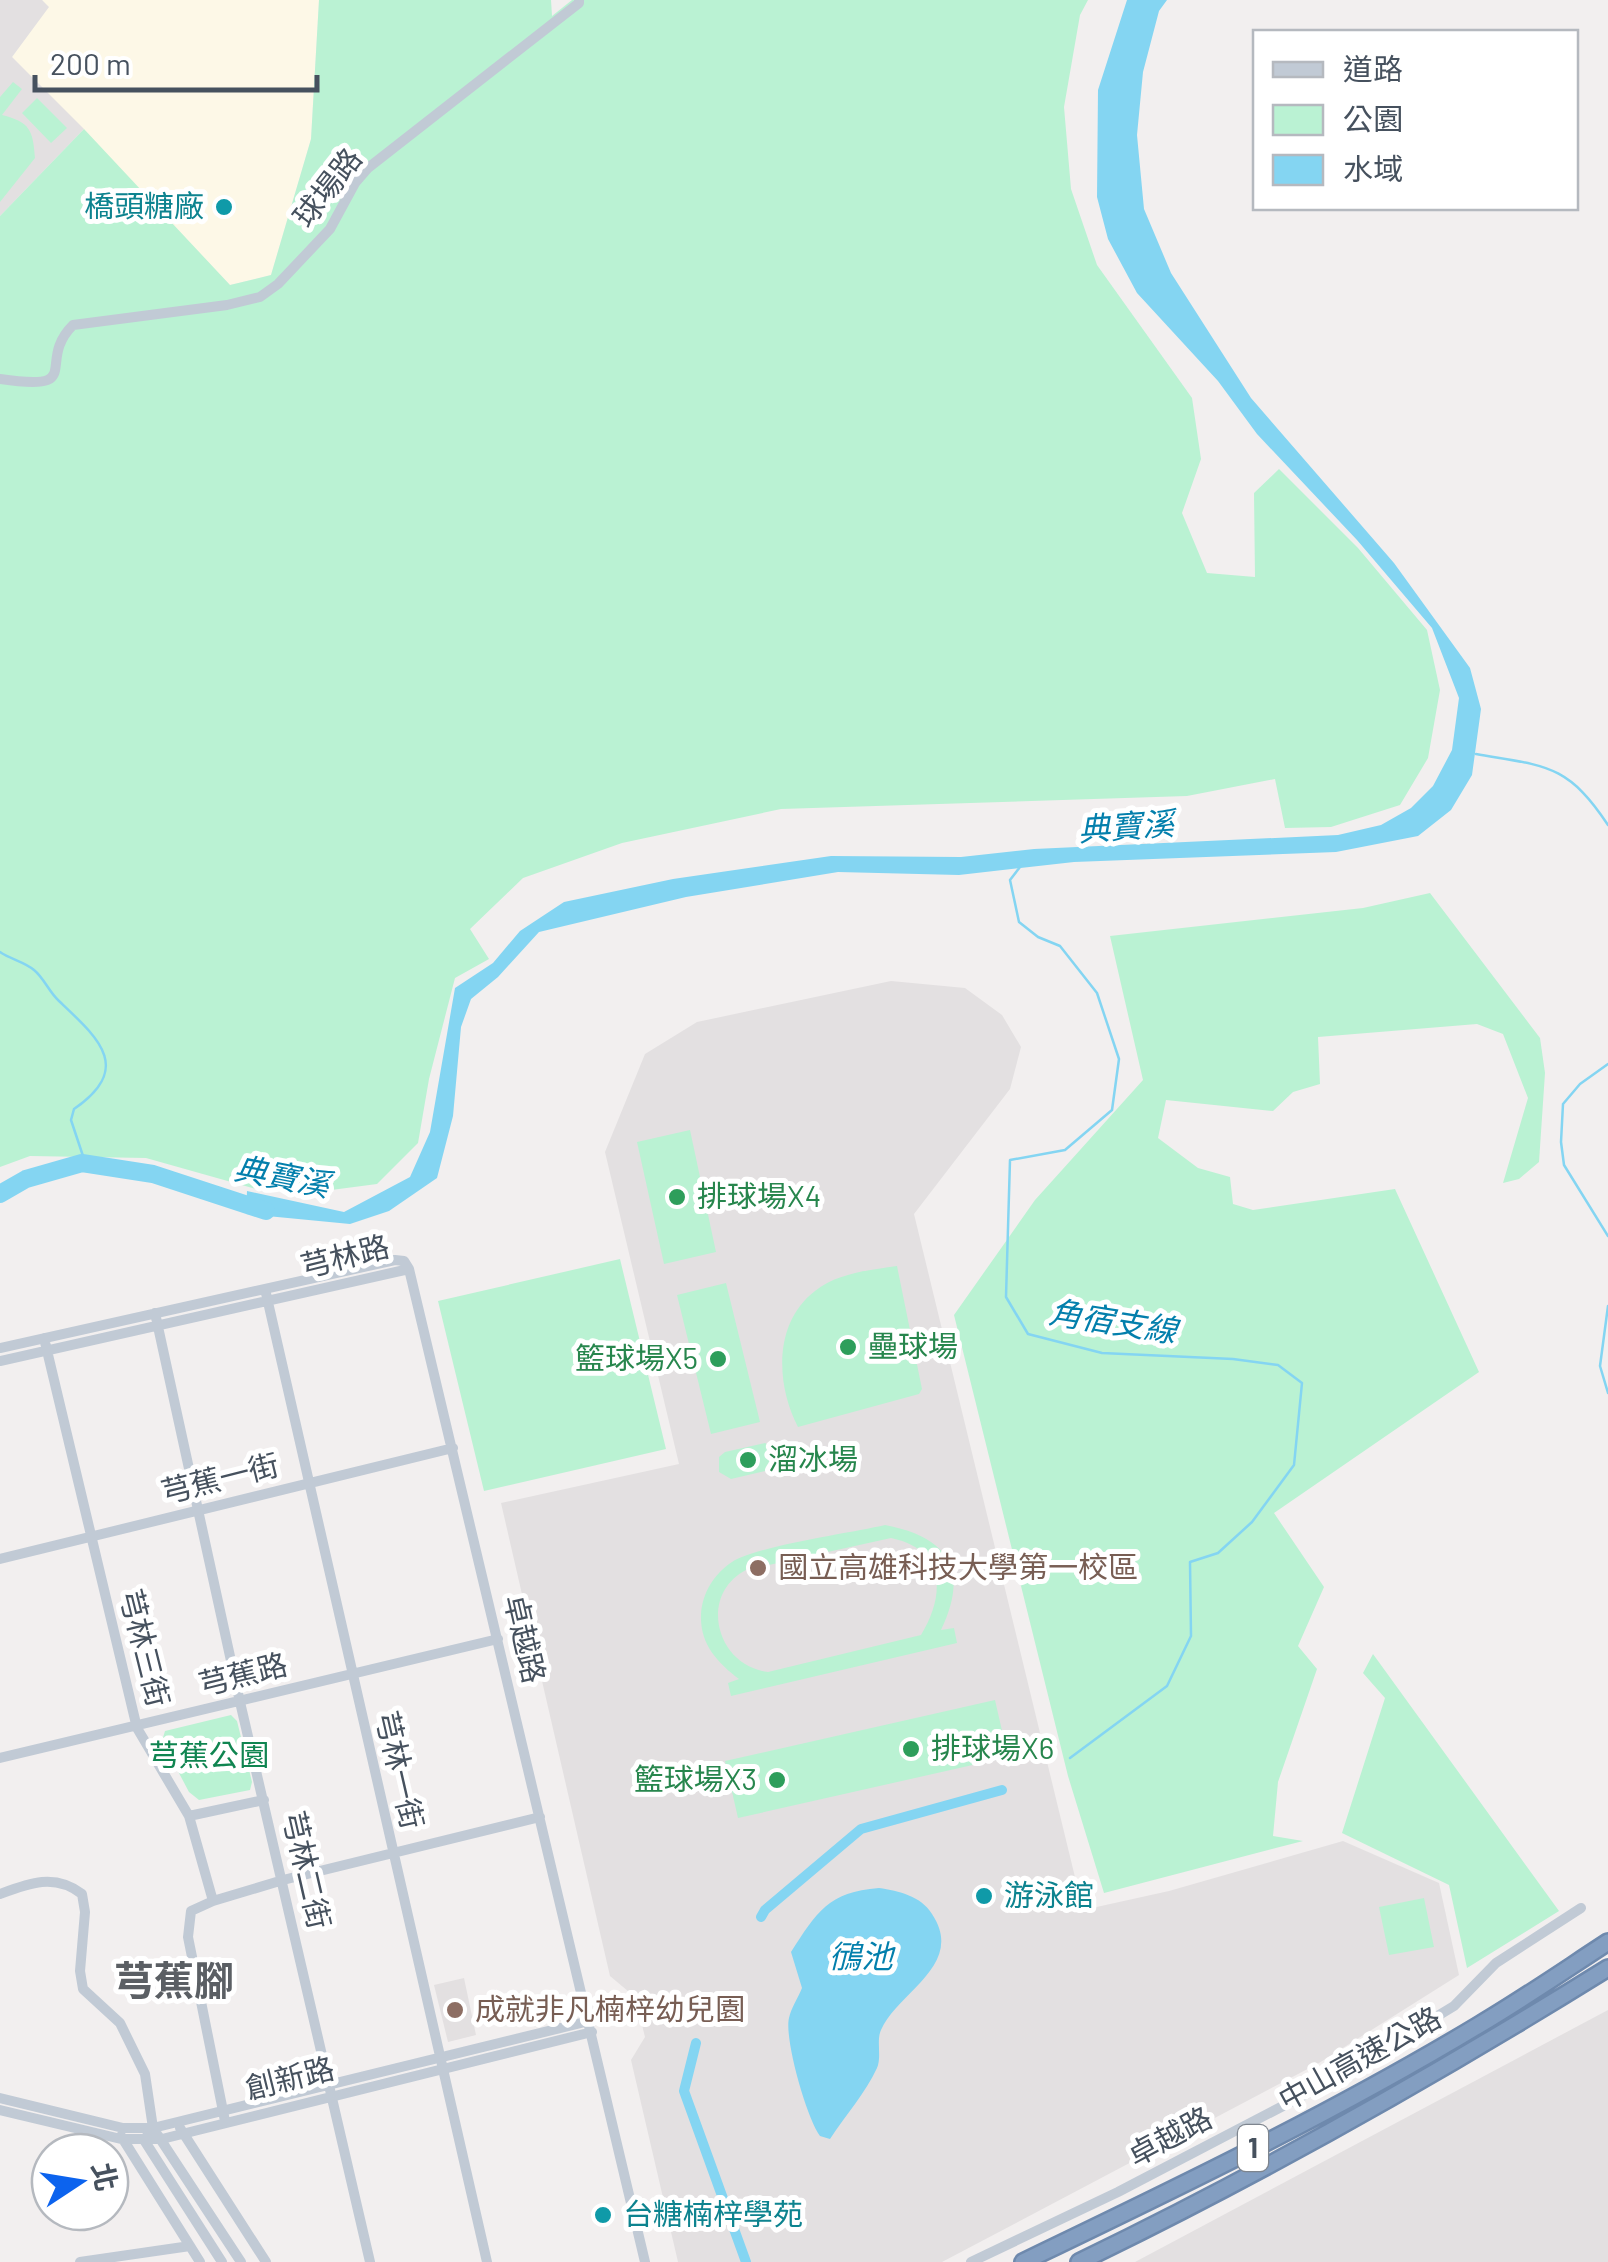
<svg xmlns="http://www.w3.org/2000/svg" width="1608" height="2262" viewBox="0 0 1608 2262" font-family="Barlow,'Noto Sans TC',sans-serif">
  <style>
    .commercial { fill: #fdf8e7 }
    .education { fill: #e3e0e1 }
    .green { fill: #baf2d3; fill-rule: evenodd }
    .water { fill: #84d5f2 }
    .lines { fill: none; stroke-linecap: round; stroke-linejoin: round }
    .stream { stroke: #84d5f2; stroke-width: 2.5 }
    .canal { stroke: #84d5f2; stroke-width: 10 }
    .river { stroke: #84d5f2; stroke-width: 18 }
    .highway-casing { stroke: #6e89ad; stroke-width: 20 }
    .minor { stroke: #c1cad5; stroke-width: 10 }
    .highway { stroke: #839ec1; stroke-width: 15 }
    .culture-dot { fill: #0f9aa8; stroke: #fff; stroke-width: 4 }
    .leisure-dot { fill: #2e9e5b; stroke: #fff; stroke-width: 4 }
    .education-dot { fill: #8d6e63; stroke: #fff; stroke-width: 4 }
    .labels { text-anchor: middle; stroke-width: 10; stroke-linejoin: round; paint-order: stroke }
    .shield { fill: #fff; stroke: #7e858e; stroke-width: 2.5 }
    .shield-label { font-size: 28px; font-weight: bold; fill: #46515e }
    .street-label { font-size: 30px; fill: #46515e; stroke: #fff }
    .culture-label { font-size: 30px; fill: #0d838f; stroke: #fff; text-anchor: start }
    .leisure-label { font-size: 30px; fill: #27864d; stroke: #fff; text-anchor: start }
    .education-label { font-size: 30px; fill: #785e54; stroke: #fff; text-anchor: start }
    .park-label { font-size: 30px; fill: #108551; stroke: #fff }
    .water-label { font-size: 32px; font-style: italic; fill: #037fac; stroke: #fff }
    .district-label { font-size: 40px; font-weight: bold; fill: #5b5f64; stroke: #fff }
  </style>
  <rect width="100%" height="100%" fill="#f2efef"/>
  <path class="commercial" d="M42 0H319L311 139 271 275 230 285 12 57 48 7Z"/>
  <path class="education" d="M0 0H42L49 7 12 57 84 129 0 216Z
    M891 981 965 988 1002 1015 1021 1047 1010 1089 914 1214 1083 1910 1169 1891 1343 1841 1439 1883 1459 1975 1319 2063 942 2262H678L631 2060 645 2037 635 1997 610 1976 501 1503 679 1464 605 1152 645 1054 697 1022Z
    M464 1978 476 2035 448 2042 434 1985Z
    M1608 2010V2262H1135Z"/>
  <path class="green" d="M319 0H551L552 16 572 0H1088L1080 15 1064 107 1071 189 1097 265 1192 398 1201 459 1182 513 1207 573 1255 577 1254 493 1279 469 1358 548 1427 630 1440 690 1428 758 1400 805 1331 827 1285 828 1275 779 1187 796 781 809 622 843 523 878 470 929 489 959 455 978 429 1079 418 1143 377 1184 316 1192 256 1189 146 1158 30 1156 0 1167V216L84 129 230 285 271 275 311 139Z
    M13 82 22 89 2 115C30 122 33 130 35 158L0 202V97Z
    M37 98 67 128 51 143 22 113Z
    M1430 893 1540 1038 1545 1073 1539 1162 1519 1179 1503 1183 1528 1098 1503 1034 1477 1024 1318 1037 1320 1084 1293 1092 1273 1111 1166 1100 1158 1138 1198 1168 1230 1177 1233 1204 1253 1210 1395 1189 1479 1372 1274 1513 1324 1587 1298 1646 1317 1669 1278 1782 1273 1836 1303 1841 1104 1893 1068 1776 954 1315 1035 1200 1143 1080 1110 936 1363 908Z
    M690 1130 716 1252 664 1264 637 1142Z
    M620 1259 666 1449 484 1491 438 1301Z
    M897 1266 922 1389 919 1394 798 1427C776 1385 773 1323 815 1291 837 1273 870 1270 897 1266Z
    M726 1283 760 1422 711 1434 677 1295Z
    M765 1443 777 1450V1464L769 1470 731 1479 719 1472V1457L725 1452Z
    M885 1525C948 1537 970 1569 941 1630L954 1628 957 1643 731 1696 728 1683 739 1679C717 1662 700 1644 701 1615 702 1593 714 1574 732 1562 756 1546 851 1533 885 1525ZM891 1538C945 1549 946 1594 921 1635L768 1672C716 1666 698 1595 746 1570Z
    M1373 1654 1559 1911 1467 1968 1449 1885 1342 1833 1385 1698 1363 1673Z
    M995 1700 1008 1757 738 1818 725 1761Z
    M231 1715 237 1721 252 1782 250 1790 199 1800 189 1792 162 1741 165 1731Z
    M1424 1898 1434 1947 1389 1955 1379 1907Z"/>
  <path class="water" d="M1127 0H1167L1159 11 1143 72 1137 135 1144 209 1171 273 1251 398 1394 563 1470 668 1481 709 1472 775 1451 810 1418 836 1336 852 1074 862 959 875 838 872 686 897 539 932 498 977 471 999 461 1027 453 1116 437 1178 389 1211 350 1224 246 1214 247 1191 344 1212 410 1177 430 1132 455 988 493 963 520 931 564 902 673 879 831 856 961 857 1034 849 1338 835 1381 825 1411 808 1433 786 1452 750 1459 698 1432 628 1357 540 1257 434 1218 381 1137 293 1108 239 1097 197 1098 90Z
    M879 1888C899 1891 921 1896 932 1914 966 1965 897 1992 881 2030 876 2041 882 2056 877 2068 866 2092 845 2116 830 2139L820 2136C807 2119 784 2039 789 2018 791 2008 798 1998 802 1988L791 1952C817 1912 828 1892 879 1888Z"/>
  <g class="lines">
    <path class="stream" d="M1476 754C1545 766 1567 763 1608 825
      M1020 867 1010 880 1019 922 1038 937 1060 946 1097 993 1119 1059 1112 1110 1065 1150 1010 1160 1006 1297 1028 1334 1102 1353 1233 1359 1278 1365 1302 1383 1294 1465 1252 1522 1218 1553 1190 1562 1191 1636 1167 1686 1070 1758
      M0 952C10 959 25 962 34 970 44 978 49 992 59 1001 98 1038 134 1068 74 1109L71 1120 88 1171 82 1163
      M1608 1064 1580 1084 1563 1104 1561 1142 1564 1165 1608 1236
      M1608 1306 1600 1366 1608 1393"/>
    <path class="canal" d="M761 1917 765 1910 861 1829 1002 1790
      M696 2043 684 2091 746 2262"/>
    <path class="river" d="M0 1194 26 1179 82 1163 153 1174 266 1211"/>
    <g class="highway-casing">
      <path id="highway" d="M1023 2262C1177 2188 1333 2113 1479 2025 1523 1999 1565 1970 1608 1942
        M1079 2262C1261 2174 1436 2075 1608 1968"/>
    </g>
    <path class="minor" d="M0 379C87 392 35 363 73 325L227 305 260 297 278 284 330 229 355 183 368 168 579 3V0
      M409 1269 645 2262
      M265 1289 487 2262
      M155 1313 240 1702 370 2262
      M44 1338 137 1728 189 1816 213 1901 191 1911 188 1937 225 2121
      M0 1348 395 1260 404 1261 409 1269
      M0 1361 409 1269
      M0 1559 453 1448
      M0 1758 498 1639
      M189 1816 264 1800
      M0 1894C29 1883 55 1873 82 1894L85 1912 80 1971 83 1989 120 2023 145 2074 153 2128 241 2262
      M213 1901 283 1880 540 1817
      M0 2098 123 2128H153L589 2021
      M0 2110 121 2139H162L592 2032
      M180 2128 266 2262
      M121 2136 200 2262
      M147 2136 144 2140 222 2262
      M80 2262 190 2246
      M971 2262 1118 2192 1329 2082 1454 2006 1496 1963 1581 1908"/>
    <use href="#highway" class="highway"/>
  </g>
  <g class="culture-dot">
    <circle cx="224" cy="207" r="10"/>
    <circle cx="984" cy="1896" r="10"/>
    <circle cx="603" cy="2215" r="10"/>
  </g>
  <g class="leisure-dot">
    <circle cx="677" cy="1197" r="10"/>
    <circle cx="848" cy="1347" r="10"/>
    <circle cx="718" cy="1359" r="10"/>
    <circle cx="748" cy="1460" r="10"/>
    <circle cx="911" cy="1749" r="10"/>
    <circle cx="777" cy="1780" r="10"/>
  </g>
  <g class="education-dot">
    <circle cx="758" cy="1568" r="10"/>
    <circle cx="455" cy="2010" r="10"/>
  </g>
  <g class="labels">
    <rect class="shield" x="1238" y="2125" width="30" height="46" rx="8"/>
    <g class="shield-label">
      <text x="1253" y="2158">1</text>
    </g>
    <g class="street-label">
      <text transform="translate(328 188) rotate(-52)" y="10">球場路</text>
      <text transform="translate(345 1257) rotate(-14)" y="10">芎林路</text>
      <text transform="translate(220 1479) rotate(-14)" y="10">芎蕉一街</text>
      <text transform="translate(524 1639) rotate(77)" y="10">卓越路</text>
      <text transform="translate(144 1648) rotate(76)" y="10">芎林三街</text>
      <text transform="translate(243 1675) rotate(-14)" y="10">芎蕉路</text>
      <text transform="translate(399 1770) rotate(77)" y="10">芎林一街</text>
      <text transform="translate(306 1870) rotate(77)" y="10">芎林二街</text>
      <text transform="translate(1360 2059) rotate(-29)" y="10">中山高速公路</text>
      <text transform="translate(290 2079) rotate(-14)" y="10">創新路</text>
      <text transform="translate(1170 2137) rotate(-28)" y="10">卓越路</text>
    </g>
    <g class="culture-label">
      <text x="204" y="217" text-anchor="end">橋頭糖廠</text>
      <text x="1004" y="1906">游泳館</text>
      <text x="623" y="2225">台糖楠梓學苑</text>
    </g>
    <g class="leisure-label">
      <text x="697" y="1207">排球場X4</text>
      <text x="868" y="1357">壘球場</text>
      <text x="698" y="1369" text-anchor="end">籃球場X5</text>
      <text x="768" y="1470">溜冰場</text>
      <text x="931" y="1759">排球場X6</text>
      <text x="757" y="1790" text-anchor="end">籃球場X3</text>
    </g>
    <g class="education-label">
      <text x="778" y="1578">國立高雄科技大學第一校區</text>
      <text x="475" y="2020">成就非凡楠梓幼兒園</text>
    </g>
    <g class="park-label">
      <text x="209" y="1766">芎蕉公園</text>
    </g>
    <g class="water-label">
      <text transform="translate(1126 827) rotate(-4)" y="11">典寶溪</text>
      <text transform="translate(282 1177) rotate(11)" y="11">典寶溪</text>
      <text transform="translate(1113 1322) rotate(9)" y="11">角宿支線</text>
      <text x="861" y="1968">鴴池</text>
    </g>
    <g class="district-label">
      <text x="174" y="1995">芎蕉腳</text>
    </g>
  </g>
  <rect x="1253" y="30" width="325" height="180" fill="#ffffff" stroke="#b5b9bf" stroke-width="2.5"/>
  <rect x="1273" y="62" width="50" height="15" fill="#c1cad5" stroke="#b5b9bf" stroke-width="2.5"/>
  <text x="1343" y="80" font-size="30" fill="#46515e">道路</text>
  <rect x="1273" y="105" width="50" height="30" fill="#baf2d3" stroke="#b5b9bf" stroke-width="2.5"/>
  <text x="1343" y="130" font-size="30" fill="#46515e">公園</text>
  <rect x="1273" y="155" width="50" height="30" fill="#84d5f2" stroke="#b5b9bf" stroke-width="2.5"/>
  <text x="1343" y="180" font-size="30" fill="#46515e">水域</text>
  <g transform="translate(80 2182) rotate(78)"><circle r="48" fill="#ffffff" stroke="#b5b9bf" stroke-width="2.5"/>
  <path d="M0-8L18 38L0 25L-18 38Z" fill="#0c63ee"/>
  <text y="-15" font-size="28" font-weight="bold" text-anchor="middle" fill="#46515e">北</text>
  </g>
  <path d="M35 75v15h282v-15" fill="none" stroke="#46515e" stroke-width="5"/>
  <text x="50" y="75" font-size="30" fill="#46515e" stroke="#ffffff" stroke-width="8" paint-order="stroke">200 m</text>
</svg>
